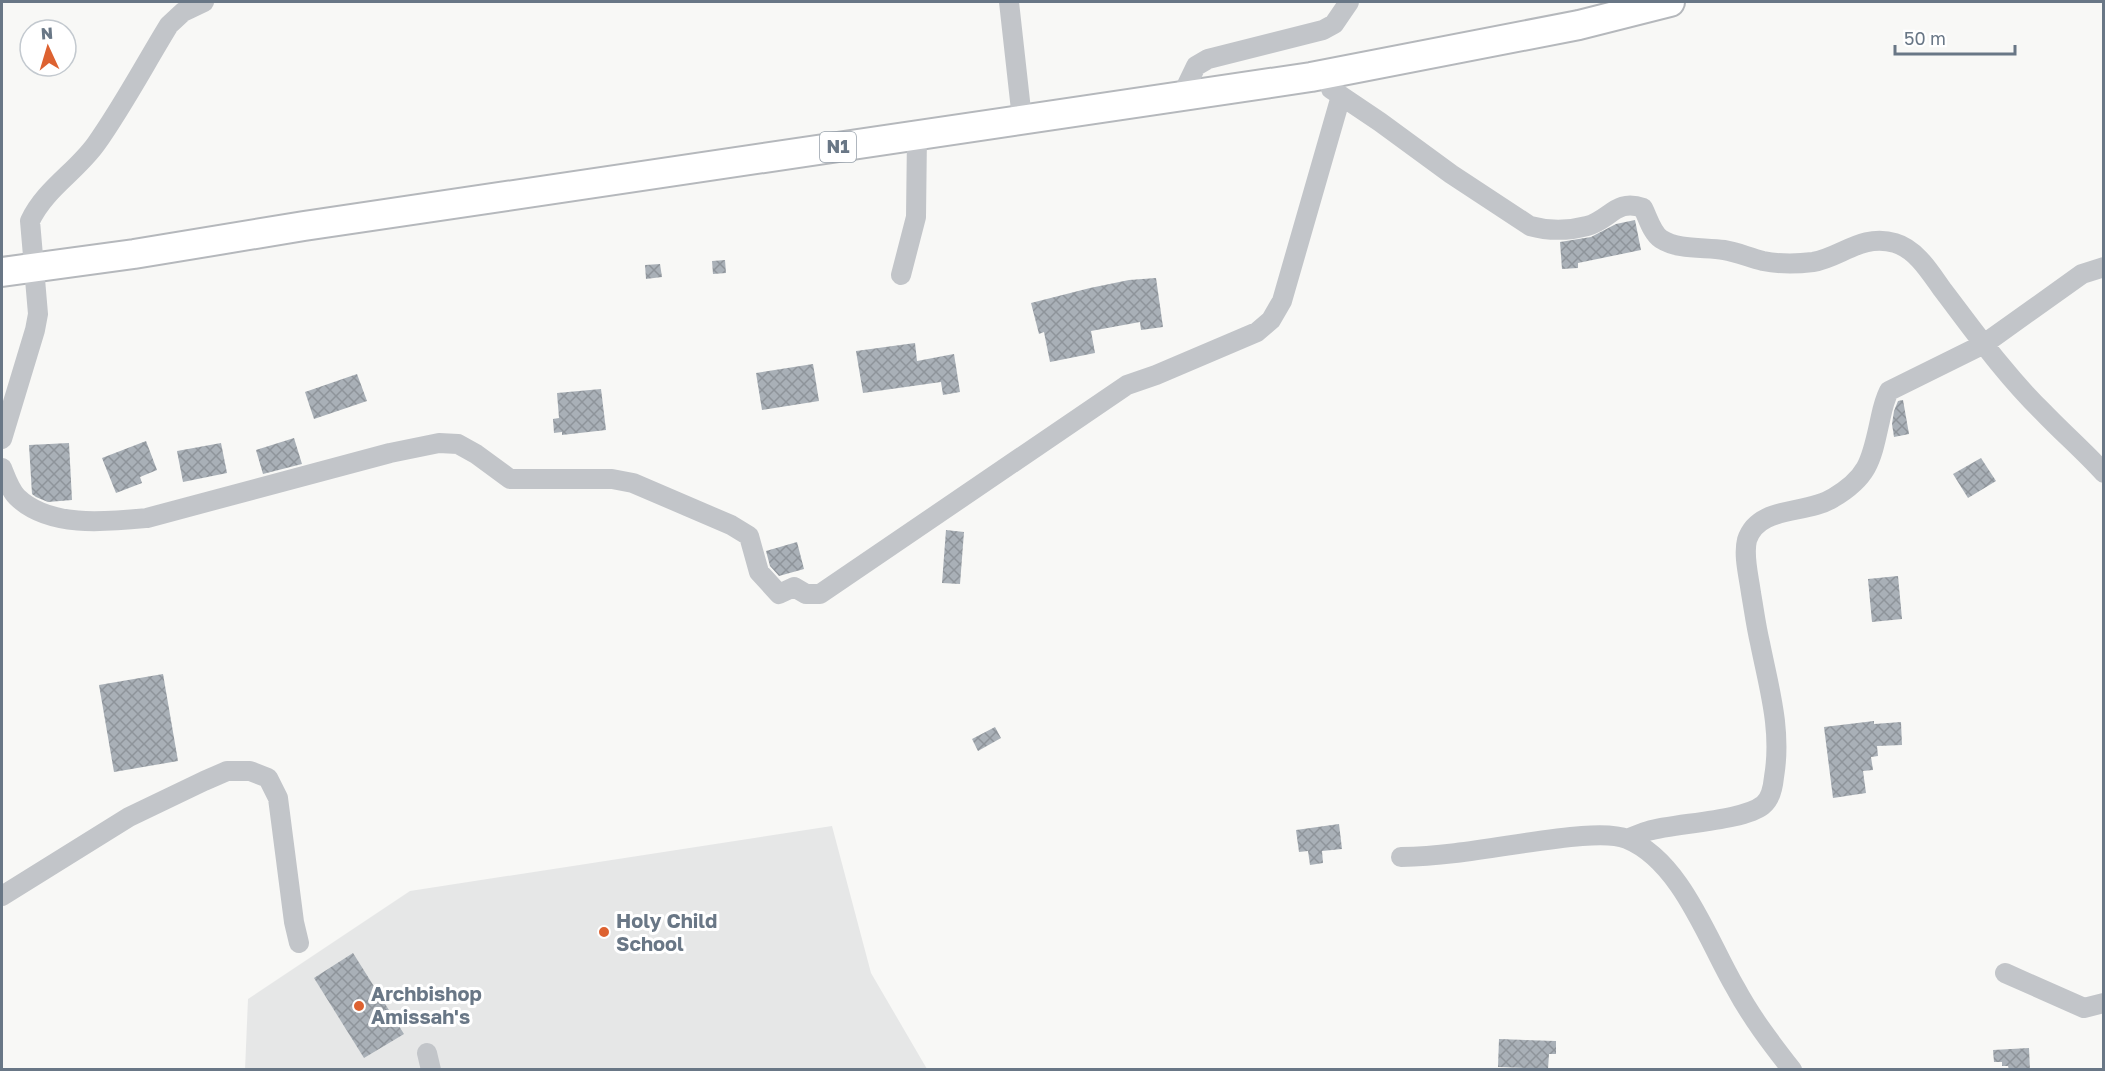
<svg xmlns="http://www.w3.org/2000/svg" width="2105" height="1071" viewBox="0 0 2105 1071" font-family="'Golos Text',sans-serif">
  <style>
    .built { fill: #e6e7e7 }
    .building { fill: url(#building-cross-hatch) }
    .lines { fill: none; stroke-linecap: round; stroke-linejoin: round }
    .highway-casing { stroke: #b5b8bc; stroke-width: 32 }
    .minor { stroke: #c2c5c9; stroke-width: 20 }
    .highway { stroke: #fff; stroke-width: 28 }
    .poi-dot { fill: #dd6231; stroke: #fff; stroke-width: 2 }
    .labels { text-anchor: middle; stroke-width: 6; stroke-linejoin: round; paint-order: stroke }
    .shield { fill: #fff; stroke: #96a0aa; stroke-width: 1.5 }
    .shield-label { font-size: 18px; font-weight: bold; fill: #697786 }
    .poi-label { font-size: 20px; font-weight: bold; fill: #697786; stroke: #fff; text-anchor: start }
  </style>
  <defs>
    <pattern id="building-cross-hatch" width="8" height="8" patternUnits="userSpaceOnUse" patternTransform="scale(1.5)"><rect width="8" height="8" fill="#a9b0b7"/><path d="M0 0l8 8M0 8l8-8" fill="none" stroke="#8e949a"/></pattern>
  </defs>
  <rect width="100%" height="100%" fill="#f8f8f6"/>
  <path class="built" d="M832 826 871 973 927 1069 245 1070 248 999 410 891Z"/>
  <path class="building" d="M1635 220 1641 250 1578 263V268L1562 269 1560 242 1591 237 1616 224Z
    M725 260 726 273 713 274 712 261Z
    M660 264 662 277 646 279 645 265Z
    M1156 278 1163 327 1141 330 1140 322 1091 331 1095 353 1050 362 1044 332 1039 334 1031 303 1090 288 1129 280Z
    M915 343 917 361 954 354 960 392 943 395 941 382 863 393 856 351Z
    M813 364 819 401 762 410 756 373Z
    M357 374 367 401 314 419 305 392Z
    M601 389 606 430 562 435V432L554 433 553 419 559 418 557 393Z
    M1903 400 1909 434 1894 437 1892 424 1894 411 1898 401Z
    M294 438 302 464 263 474 256 450Z
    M146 441 157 470 140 477 142 483 116 493 102 458Z
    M69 443 72 500 48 502 36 497 32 494 29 445Z
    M221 443 227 473 183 482 177 451Z
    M1981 458 1996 481 1968 498 1953 474Z
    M946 530 964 532 960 584 942 583Z
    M797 542 804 569 779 576 770 566 766 551Z
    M1898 576 1902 619 1872 622 1868 579Z
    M163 674 178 761 114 772 99 685Z
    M1874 721V724L1901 722 1902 745 1877 746 1878 756 1871 757 1873 770 1863 771 1866 793 1833 798 1824 727Z
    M995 727 1001 738 978 751 972 739Z
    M1339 824 1342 849 1322 851 1323 863 1310 865 1308 851 1299 852 1296 830Z
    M353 953 404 1034 364 1058 314 978Z
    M1499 1039 1556 1041V1054H1549L1548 1069 1498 1067Z
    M2029 1048 2030 1070H2009L2008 1066H2002V1062H1994L1993 1050Z"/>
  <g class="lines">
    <g class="highway-casing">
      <path id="highway" d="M2 272 134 254 304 226 1311 77 1579 25 1670 2"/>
    </g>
    <path class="minor" d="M1009 2 1022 119
      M1331 89 1380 122 1451 174 1530 226C1548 231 1568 231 1587 226 1610 220 1616 198 1643 208 1648 218 1652 233 1661 239 1678 250 1704 247 1724 250 1737 252 1750 258 1763 261 1778 264 1797 264 1813 262 1840 258 1862 233 1895 243 1916 249 1930 272 1942 289 1974 331 2005 375 2043 412 2063 433 2084 451 2104 473
      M1182 95 1196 66 1208 59 1323 30 1334 24 1349 2
      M901 275 916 217 917 135
      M2 439 35 330 38 314 30 221C45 189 76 172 96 144 123 106 145 64 169 25L183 12 204 2
      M2 468C6 478 10 490 17 497 49 528 106 522 147 518L390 453 439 443 458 444 476 454 510 479H612L633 483 731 525 749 536 759 572 779 594 794 587 806 594H820L1127 385 1156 375 1257 332 1271 320 1282 301 1341 96
      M1627 839C1634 836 1641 833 1648 831 1675 823 1744 821 1763 805 1771 799 1773 787 1774 777 1782 730 1769 688 1760 643 1756 626 1754 610 1751 593 1749 577 1743 556 1747 540 1758 505 1806 515 1833 498 1867 478 1871 462 1879 425 1882 412 1883 403 1889 391L1984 344 2082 274 2104 267
      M1401 857C1464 856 1521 841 1582 836 1595 835 1615 834 1627 839 1681 861 1708 941 1735 987 1751 1017 1771 1043 1792 1070
      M2 896 129 817 204 781 227 771H250L268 778 278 798 294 922 299 943
      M2005 973 2084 1008 2104 1003
      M427 1053 431 1070"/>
    <use href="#highway" class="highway"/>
  </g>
  <g class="poi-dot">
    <circle cx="604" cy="932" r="6"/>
    <circle cx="359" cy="1006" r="6"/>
  </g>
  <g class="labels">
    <rect class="shield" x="820" y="132" width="36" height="30" rx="4.5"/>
    <g class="shield-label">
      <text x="838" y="153">N1</text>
    </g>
    <g class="poi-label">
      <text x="616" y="928">Holy Child<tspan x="616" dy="23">School</tspan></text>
      <text x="371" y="1001">Archbishop<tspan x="371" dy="23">Amissah's</tspan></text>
    </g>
  </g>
  <rect width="2105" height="1071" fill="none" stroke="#697786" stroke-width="6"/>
  <g transform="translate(48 48) rotate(356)"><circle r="28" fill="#ffffff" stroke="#c3c9cf" stroke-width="1.5"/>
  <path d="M0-4.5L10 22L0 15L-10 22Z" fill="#dd6231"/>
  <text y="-9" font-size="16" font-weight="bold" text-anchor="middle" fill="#697786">N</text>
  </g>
  <path d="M1895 45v9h120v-9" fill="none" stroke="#697786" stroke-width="3"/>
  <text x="1904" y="45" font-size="18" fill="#697786" stroke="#ffffff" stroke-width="4.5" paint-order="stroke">50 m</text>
</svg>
